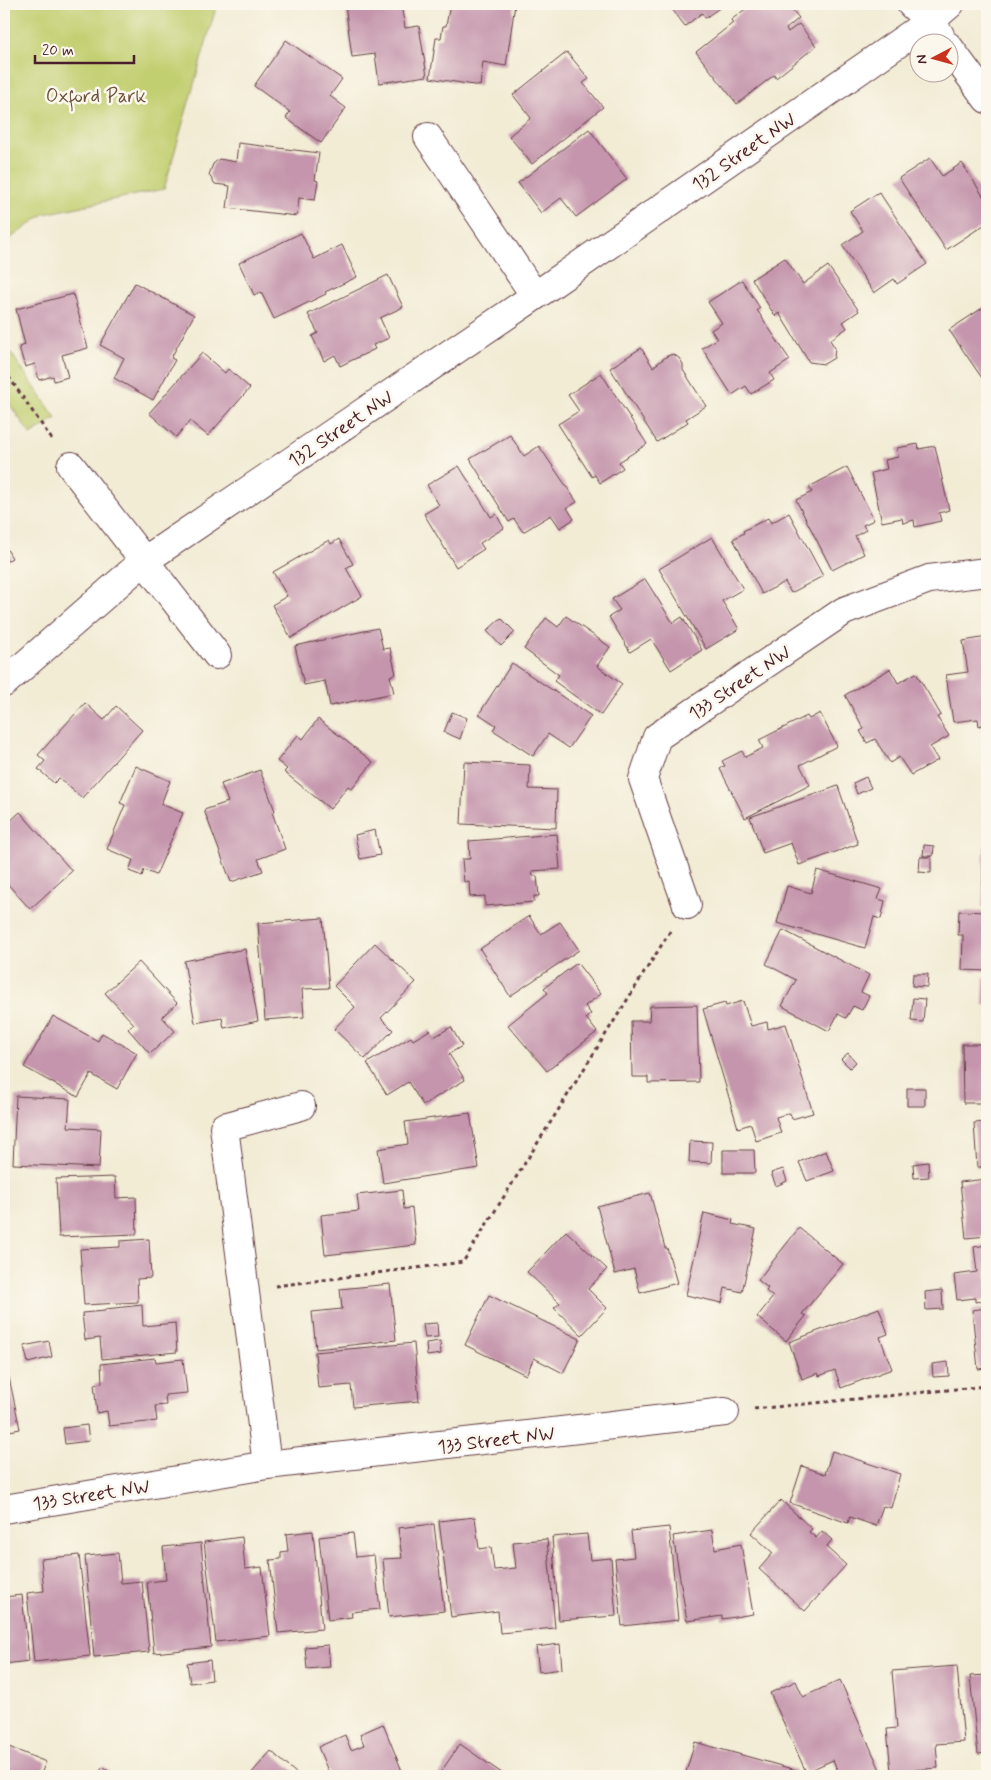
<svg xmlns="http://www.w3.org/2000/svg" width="991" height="1780" viewBox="0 0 991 1780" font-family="Mynerve,sans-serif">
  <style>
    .green { fill: #c2cf71; stroke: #86774e }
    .building { fill: #c495ac }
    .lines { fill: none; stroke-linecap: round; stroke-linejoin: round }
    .minor-casing { stroke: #633e44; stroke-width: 30 }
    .path { stroke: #633e44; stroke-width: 3; stroke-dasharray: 4 4; stroke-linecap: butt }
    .minor { stroke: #fff; stroke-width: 28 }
    .labels { text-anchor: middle; stroke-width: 5; stroke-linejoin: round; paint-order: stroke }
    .park-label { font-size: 19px; fill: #6e5440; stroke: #fbf7ec }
    .street-label { font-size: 19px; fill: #4a1f2b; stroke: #fbf7ec }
  </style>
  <rect width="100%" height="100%" fill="#fbf7ec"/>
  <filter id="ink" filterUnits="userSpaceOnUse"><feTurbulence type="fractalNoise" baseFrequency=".02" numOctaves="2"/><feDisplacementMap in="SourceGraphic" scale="10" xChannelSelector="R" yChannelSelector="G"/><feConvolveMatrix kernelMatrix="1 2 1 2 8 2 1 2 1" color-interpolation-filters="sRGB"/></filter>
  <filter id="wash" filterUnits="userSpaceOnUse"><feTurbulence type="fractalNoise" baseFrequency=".0096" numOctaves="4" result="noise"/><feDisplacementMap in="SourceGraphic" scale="20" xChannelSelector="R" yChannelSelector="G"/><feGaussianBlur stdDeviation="1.12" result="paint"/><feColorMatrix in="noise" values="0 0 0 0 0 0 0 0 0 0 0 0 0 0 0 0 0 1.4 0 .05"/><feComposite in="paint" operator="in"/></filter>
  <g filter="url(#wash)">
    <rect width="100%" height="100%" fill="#f2ecd5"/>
    <path class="green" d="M4 4H217L164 189 44 214 4 243Z
      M4 343 56 418 31 435 4 396Z"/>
    <g id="blocks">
      <path class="building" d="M345 4H401L405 28 419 26 427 76 379 83 375 54 352 57Z
        M450 4H515L506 66 483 62 480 86 430 78 436 38H441L443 26H446Z
        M668 4H725L705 18 702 13 685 26Z
        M752 4H788L799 18 786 29 788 32 799 24 816 46 776 78 774 75 737 104 696 52 733 23 731 20Z
        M286 40 342 79 330 96 346 108 321 143 286 118 290 112 254 86Z
        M567 52 589 79 583 83 603 107 532 164 509 136 531 118 513 95Z
        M589 129 627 179 576 217 561 198 541 213 518 183Z
        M238 143 319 153 315 180 318 181 315 200 299 198 297 216 227 208 230 186 215 184 209 175 213 164 219 159 236 162Z
        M930 158 942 176 962 163 987 202V223L946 250 899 178Z
        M879 192 927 264 897 284 894 279 874 293 842 245 863 231 850 211Z
        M301 233 314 259 342 245 357 277 325 292 326 294 274 319 261 292 254 295 239 263Z
        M785 258 803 284 828 266 859 311 843 322 847 328 830 340 835 348 834 358 824 364 809 362 779 313 775 316 752 279Z
        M388 275 403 307 380 318 389 338 373 345 375 349 340 366 335 355 324 361 312 336 318 333 308 314Z
        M742 280 760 308 757 310 790 360 770 373 774 380 751 394 746 386 732 395 702 348 717 339 711 330 722 323 708 302Z
        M135 283 194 315 171 358 175 360 153 400 114 378 124 358 100 345Z
        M73 294 88 348 62 355 68 377 54 381 53 376 39 380 35 364 25 367 19 347 25 345 16 309Z
        M987 305V374L982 378 949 330Z
        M641 348 653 367 667 356 673 354 679 358 683 364V370L706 406 686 419 688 422 657 442 610 368Z
        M202 353 225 373 228 369 250 388 208 436 190 421 176 437 149 413Z
        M601 373 647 444 619 462 623 468 600 483 595 475 592 477 558 424 579 411 568 395Z
        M510 435 524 456 539 446 577 502 567 508 574 519 560 528 551 515 523 532 514 519 509 522 470 459Z
        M918 444 919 449 935 446 949 510 939 513 941 521 915 527 914 520 903 523 902 518 882 522 871 473 887 469 885 460 898 457 897 448Z
        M459 466 491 517 496 514 504 528 480 543 484 549 456 567 424 514 439 505 427 485Z
        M847 467 874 520 863 525 866 530 855 536 864 554 832 570 796 500 812 492 809 487Z
        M789 513 823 576 791 593 785 582 762 594 733 539 744 533 743 531 768 518 771 523Z
        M712 537 743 589 722 601 739 629 706 649 659 569Z
        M339 539 353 564 346 568 362 596 291 638 272 605 287 596 273 572 329 540 331 544Z
        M4 544 12 558 4 563Z
        M645 579 673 623 682 617 702 650 671 670 651 639 630 652 609 617 620 610 612 599Z
        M566 616 610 647 597 666 622 684 601 715 554 681 559 675 524 649 546 618 558 627Z
        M501 618 515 632 501 646 487 631Z
        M378 628 383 649 390 648 396 674 390 676 394 693 330 706 325 681 304 685 295 646Z
        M987 637V739H984L982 725 979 726 978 719 953 722 946 675 968 672 963 641Z
        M512 663 591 716 569 748 548 734 533 756 493 730 496 725 479 714Z
        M890 669 898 683 916 673 941 715 937 717 949 736 930 747 938 760 911 775 899 757 890 763 875 739 867 743 860 731 864 729 845 695Z
        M85 703 104 720 116 706 142 730 82 798 59 778 54 783 38 769 45 761 38 755Z
        M452 712 467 718 460 739 444 732Z
        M820 713 837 746 800 765 810 785 745 818 720 769 725 766 722 761 742 751 745 757 763 748 759 740 807 716 809 719Z
        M318 719 373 762 352 789 348 786 330 809 284 772 287 769 277 761 298 735 303 739Z
        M464 762 530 765 529 789 557 790 556 828 461 824Z
        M136 766 170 781 161 804 183 813 156 875 144 870 142 876 129 871 133 860 107 849 125 805 120 803Z
        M260 770 275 811 272 812 285 849 258 859 263 871 231 882 204 810 228 802 221 784Z
        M866 777 871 788 857 794 853 783Z
        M838 786 858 844 799 865 791 843 763 853 750 817Z
        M20 812 72 871 30 909 4 880V824L5 826Z
        M375 830 380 855 360 859 355 835Z
        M557 834 560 869 532 871 533 876H537L539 896H534V902L485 906V896L470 897 469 881 464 882 462 859H470L469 841Z
        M924 845 934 846 933 856H923Z
        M984 846H987V907H982Z
        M920 857H931V873L919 872Z
        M817 870 882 889 878 899 885 901 881 919 874 917 865 948 777 923 787 886 811 893Z
        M959 911 987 912V971L962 970 963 935H958Z
        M529 916 541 934 560 922 579 950 510 996 480 949Z
        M323 918 329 988 302 989 304 1017 265 1020 258 923Z
        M783 930 869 975 861 992 869 996 862 1010 853 1006 846 1018 838 1014 829 1031 782 1006 796 980 766 964Z
        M375 943 416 982 381 1018 393 1030 365 1059 334 1029 355 1007 334 986Z
        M245 949 258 1021 224 1028 222 1018 195 1023 184 961Z
        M139 962 177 1003 162 1017 175 1031 150 1054 128 1029 134 1024 105 993Z
        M577 963 601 994 585 1006 591 1014 586 1018 597 1032 547 1071 508 1025 548 993 544 988Z
        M913 974H928L927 987 912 986Z
        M984 978H987V1005H983Z
        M913 998 925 999 923 1022 911 1021Z
        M743 1001 751 1026 767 1022 768 1029 786 1024 813 1113 792 1119 790 1113 776 1117 781 1133 756 1141 751 1124 738 1128 703 1009 725 1003 726 1006Z
        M697 1005 699 1082 648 1083V1077H632L631 1021H649L650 1006Z
        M53 1016 98 1041 102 1033 137 1053 117 1089 91 1074 78 1097 24 1067Z
        M451 1027 462 1046 449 1054 465 1080 423 1105 408 1082 387 1095 367 1063 411 1037 413 1040 430 1030 434 1037Z
        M962 1044H987V1103H963Z
        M848 1053 856 1062 850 1068 841 1059Z
        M907 1088H925V1106H907Z
        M16 1096 70 1099 68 1127 101 1129 99 1168 13 1164Z
        M470 1113 479 1168 383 1183 378 1149 408 1144 405 1122Z
        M987 1122V1167H977L974 1123Z
        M690 1141 712 1142 711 1163 689 1162Z
        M723 1150H754L755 1173H723Z
        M826 1151 834 1171 807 1181 799 1162Z
        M928 1162 929 1177 914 1178 913 1164Z
        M783 1169 787 1181 776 1186 771 1173Z
        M115 1177 116 1198 136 1197 137 1234 59 1237 56 1179Z
        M987 1179V1236L966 1238 960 1182Z
        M402 1190 404 1209 412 1208 416 1245 325 1255 321 1215 359 1211 357 1195Z
        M650 1193 665 1248H667L677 1283 640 1293 634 1269 615 1274 597 1206Z
        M704 1213 733 1220 732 1224 756 1229 742 1292 725 1288 722 1303 686 1295Z
        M799 1228 843 1264 802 1314 806 1316 786 1341 757 1317 773 1297 766 1291 768 1288 758 1280Z
        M566 1231 607 1269 588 1289 607 1308 582 1335 554 1308 560 1303 527 1272Z
        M149 1239 151 1278 137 1279 138 1302 84 1305 80 1249 120 1247V1241Z
        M987 1245V1300L975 1302V1298L957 1300 954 1275 977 1272 974 1247Z
        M390 1284 396 1340 316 1349 312 1312 342 1309 340 1289Z
        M942 1290 943 1309 926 1310 925 1292Z
        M489 1295 580 1339 563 1373 534 1358 526 1375 465 1345Z
        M142 1305 143 1326 175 1323 177 1352 102 1359 100 1338 85 1340 82 1313 105 1311V1309Z
        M879 1308 888 1334 880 1337 892 1369 841 1388 835 1370 819 1376 818 1373 802 1379 789 1342Z
        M987 1308V1368L978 1369 972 1310Z
        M437 1323 438 1337 425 1338 423 1324Z
        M49 1341 52 1357 28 1363 24 1346Z
        M440 1341 441 1354 427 1356 426 1343Z
        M414 1343 419 1401 353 1407 351 1385 318 1388 315 1352Z
        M155 1358 156 1362 183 1359 187 1393 165 1395 166 1405 155 1406 157 1421 109 1426 107 1411 97 1413 94 1384 102 1383 101 1364Z
        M948 1362 949 1376 933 1377 932 1364Z
        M7 1368 20 1429 4 1432V1369Z
        M87 1425 89 1441 65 1444 63 1428Z
        M832 1451 900 1474 891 1508 883 1506 876 1526 850 1517 848 1523 790 1503 802 1466 825 1474Z
        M781 1500 812 1529 809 1532 816 1538 822 1531 832 1540 826 1547 846 1565 805 1611 759 1569 773 1553 751 1533Z
        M475 1517 479 1549 491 1547 494 1570 516 1568 513 1542 547 1539 555 1628 500 1633 498 1611 451 1617 439 1521Z
        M434 1524 444 1611 389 1617 383 1559 402 1558 398 1528Z
        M669 1527 678 1620 622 1626 615 1559 634 1557 631 1531Z
        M712 1530 715 1549 741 1544 753 1614 722 1619V1616L687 1621 673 1536Z
        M313 1531 322 1629 278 1633 270 1560 281 1559V1552L288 1551 286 1534Z
        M353 1533 356 1557 374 1555 380 1609 351 1612 352 1617 328 1620 319 1537Z
        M587 1534 590 1560 611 1558 616 1616 559 1620 552 1537Z
        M242 1537 245 1569 262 1567 270 1636 216 1642 204 1542Z
        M201 1543 211 1647 154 1653 147 1582 166 1580 163 1547Z
        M118 1553 121 1583 142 1581 149 1652 94 1657 85 1556Z
        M79 1555 90 1656 34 1662 27 1593 44 1591 41 1559Z
        M22 1595 29 1661 4 1664V1597Z
        M560 1644 562 1669 539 1672 536 1647Z
        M328 1645 330 1667 307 1669 305 1647Z
        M210 1660 212 1680 190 1683 187 1663Z
        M957 1666 964 1742 936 1744 938 1768 891 1772 887 1729 897 1728 892 1671Z
        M987 1675V1753L978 1754 970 1676Z
        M840 1680 881 1772 871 1776H840L833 1760 806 1772 770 1693 796 1681 803 1697Z
        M383 1724 404 1776H330L318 1747 345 1735 351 1750 364 1745 360 1734Z
        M695 1742 796 1770 794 1776H699L686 1772Z
        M460 1744 506 1776H438Z
        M4 1745 46 1762 40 1776H4Z
        M271 1751 297 1774 295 1776H249Z
        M103 1767 115 1776H96Z"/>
    </g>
  </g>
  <g filter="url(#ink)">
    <use href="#blocks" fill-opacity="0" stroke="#633e44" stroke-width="1"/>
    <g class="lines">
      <g class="minor-casing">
        <path id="minor" d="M911 4 930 21 940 35
          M948 46 987 99
          M428 137 535 296
          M71 466 217 655
          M4 683 144 561 535 296 930 21 950 4
          M687 905 643 779 657 737 844 611 929 579 987 572
          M267 1465 224 1127 301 1106
          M4 1509 267 1465 725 1412"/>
      </g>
      <path class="path" d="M4 370 53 441
        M275 1286 463 1262 671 930
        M754 1409 987 1386"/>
      <use href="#minor" class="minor"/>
    </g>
  </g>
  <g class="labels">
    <g class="park-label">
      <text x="96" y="102">Oxford Park</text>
    </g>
    <g class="street-label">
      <text transform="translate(743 151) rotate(-35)" y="7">132 Street NW</text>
      <text transform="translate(340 428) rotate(-34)" y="7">132 Street NW</text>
      <text transform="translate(739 682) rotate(-34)" y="7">133 Street NW</text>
      <text transform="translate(496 1439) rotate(-7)" y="7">133 Street NW</text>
      <text transform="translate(91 1494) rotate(-9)" y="7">133 Street NW</text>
    </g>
  </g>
  <rect width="991" height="1780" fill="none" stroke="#fbf7ec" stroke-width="20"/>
  <g transform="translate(934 58) rotate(264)"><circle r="24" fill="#fbf7ec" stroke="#b4a19f"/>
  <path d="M0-4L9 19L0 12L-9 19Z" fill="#c8321e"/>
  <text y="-8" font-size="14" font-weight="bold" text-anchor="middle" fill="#4a1f2b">N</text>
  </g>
  <path d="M35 55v8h99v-8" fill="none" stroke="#4a1f2b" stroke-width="2.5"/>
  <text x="42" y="55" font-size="15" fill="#4a1f2b" stroke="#fbf7ec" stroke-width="4" paint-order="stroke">20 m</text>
</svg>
